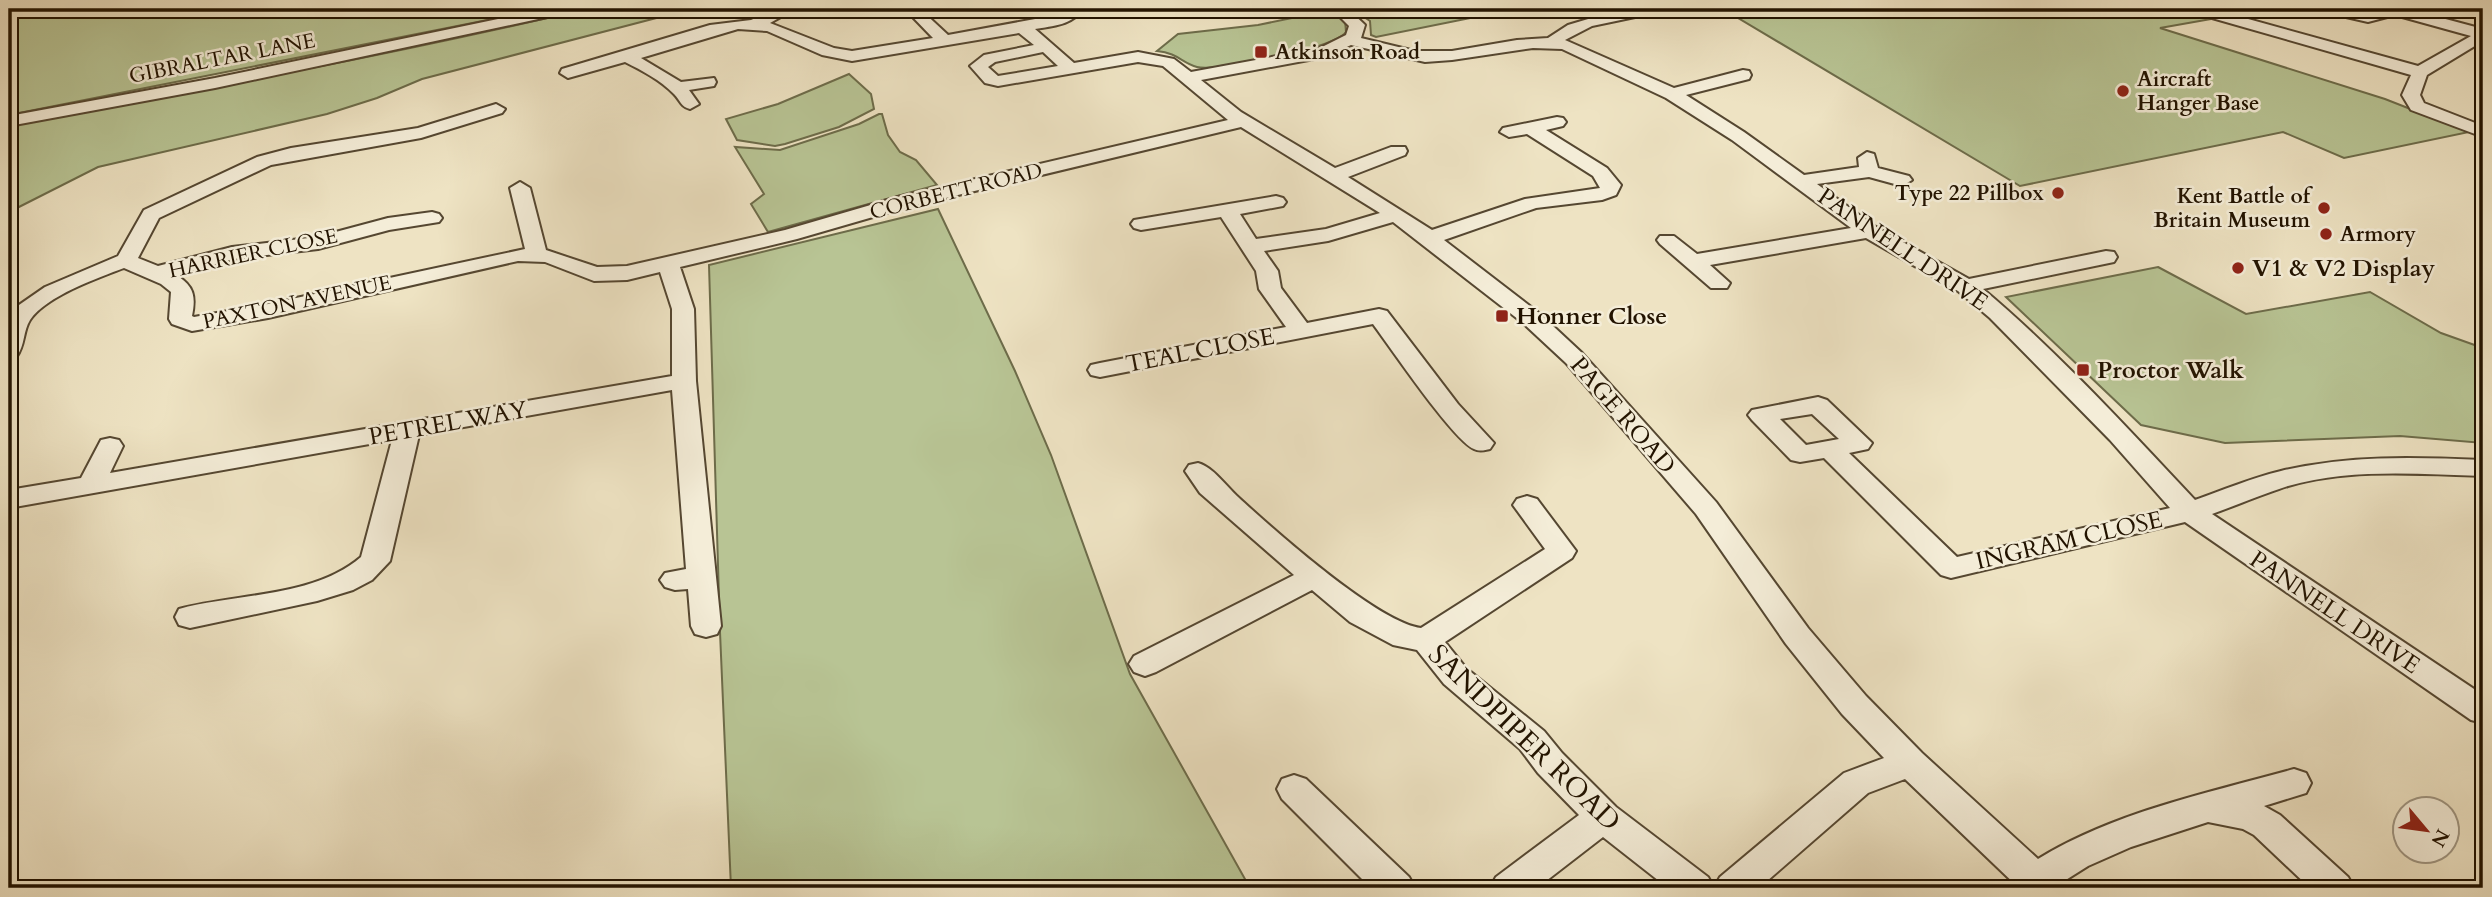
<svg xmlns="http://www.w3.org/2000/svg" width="2492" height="897" viewBox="0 0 2492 897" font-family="Cardo,serif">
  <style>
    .green { fill: #b8c494; stroke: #6d6c4a; stroke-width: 2 }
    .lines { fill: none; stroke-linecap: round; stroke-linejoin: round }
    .street-casing { stroke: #554731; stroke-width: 4 }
    .street { fill: #f4edd8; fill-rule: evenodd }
    .poi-dot { fill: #8f2418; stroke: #f4edd8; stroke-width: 2.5 }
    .labels { text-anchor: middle; stroke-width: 5; stroke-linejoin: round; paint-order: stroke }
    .far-poi-label { font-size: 21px; font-weight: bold; fill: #221300; stroke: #f4edd8; text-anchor: start }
    .far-street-label { font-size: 21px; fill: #221300; stroke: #f4edd8 }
    .street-label { font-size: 24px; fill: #221300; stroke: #f4edd8 }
    .poi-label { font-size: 24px; font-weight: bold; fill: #221300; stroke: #f4edd8; text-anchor: start }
    .near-street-label { font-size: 28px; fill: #221300; stroke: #f4edd8 }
  </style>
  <rect width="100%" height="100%" fill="#eee3c3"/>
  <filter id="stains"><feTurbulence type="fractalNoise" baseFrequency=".00286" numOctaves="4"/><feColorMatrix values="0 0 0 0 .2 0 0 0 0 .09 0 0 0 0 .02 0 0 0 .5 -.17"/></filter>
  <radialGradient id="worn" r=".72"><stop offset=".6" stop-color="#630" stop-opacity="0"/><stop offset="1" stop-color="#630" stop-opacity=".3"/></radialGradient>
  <path class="green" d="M9 9H543L9 115Z
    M586 9H691L422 79 377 98 327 114 98 167 9 212V124C202 90 395 54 586 9Z
    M1352 9H1515L1376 37 1371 35 1370 21Z
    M1723 9H2177L2211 19 2160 28 2385 99 2469 132 2344 158 2283 132 2020 186Z
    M1331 10 1345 20 1346 32C1333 49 1217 72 1197 67 1182 63 1178 53 1157 51L1178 34 1258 25Z
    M849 74 871 94 874 109 839 127 785 144 775 146 737 140 726 119 778 104Z
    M879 114H882L888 135 900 152 916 160 937 185 768 232 751 204 764 194 735 147 780 150 859 124Z
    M938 209 1015 371 1051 455 1130 674 1250 888H731L720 632 709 265Z
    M2158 267 2246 314 2370 292 2441 333 2483 348V443L2400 436 2225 443 2141 425 2006 297Z"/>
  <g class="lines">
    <g class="street-casing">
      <path id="street" d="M546 9H573L566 13 215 88 9 126V116L215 78Z
        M776 9H795L770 23 834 48 852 51 933 38 905 9H920L948 35 1057 15 1068 9H1082C1073 25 1053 26 1035 29L1074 63 1138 52 1174 59 1191 72 1320 48 1346 35 1349 26 1332 9H1348L1365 25 1361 38 1415 51H1452L1517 40 1548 38 1568 25 1615 11 1661 9 1659 12 1592 26 1565 40 1674 88 1743 70 1749 71 1751 75 1749 79 1686 95 1744 132 1804 175 1859 167 1858 158 1867 152 1874 154 1878 168 1909 176 1912 180 1902 186 1869 177 1817 184 1876 227 1969 279 2106 251 2114 252 2117 257 2114 262 1983 289C2059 353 2127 428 2195 500 2223 490 2252 478 2281 471 2347 455 2415 457 2483 460V476C2419 474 2350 468 2288 486 2263 494 2237 505 2212 514L2483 695V723L2471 720 2185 522 1951 578 1941 575 1824 458 1800 462 1791 460 1752 420 1748 415 1752 410 1818 397 1827 400 1872 443 1868 449 1849 453 1957 557 2170 508 2110 440 1990 318 1958 291 1866 238 1710 265 1730 283 1727 288H1711L1660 244 1657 240 1660 236H1674L1697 254 1851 228 1732 140 1666 98 1562 49 1533 48 1452 60 1425 62 1351 45 1325 57 1201 80 1241 112 1335 168 1391 147H1405L1407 151 1405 155 1348 177 1432 230 1525 199 1600 188 1593 176 1527 134 1509 137 1500 132 1503 128 1557 117 1563 118 1566 122 1563 126 1546 130 1607 168 1621 185 1616 195 1602 200 1536 208 1444 240 1539 313 1582 353 1716 502 1808 628 1866 696 1922 753 2038 859C2114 812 2208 793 2294 769L2306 773 2311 783 2306 793 2264 806 2280 815 2348 877 2354 888H2310L2254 835 2243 829 2208 822 2131 847 2088 866 2061 883 2063 888H2019L1905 779 1868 793 1759 888H1714L1720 877 1844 773 1884 758 1842 714 1786 644 1696 514 1566 363 1523 323 1393 222 1328 241 1264 251 1278 271 1281 288 1307 323 1379 309 1387 311 1458 404 1494 443 1490 449C1485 450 1480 452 1474 449 1453 440 1391 348 1373 324L1100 377 1091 375 1088 370 1091 365 1100 363 1286 327 1259 289 1256 271 1221 217 1141 230 1134 228 1131 224 1134 220 1276 196 1283 198 1286 202 1283 206 1240 214 1256 239 1326 229 1380 213 1241 127 904 208 797 239 680 267 694 309 696 381 721 626 717 634 706 637 695 634 691 626 688 589 675 590 665 587 660 580 665 573 686 569 672 390 419 435 390 561 372 580 353 590 317 601 190 628 179 625 175 617 179 609C237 593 313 598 361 557L392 440 9 508V490L81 478 101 440 110 438 119 440 123 446 110 473 672 376V309L660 272 627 280 594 281 545 262 518 261 268 318 192 331 172 324 169 319 171 292 161 284 124 268C98 278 46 296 30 320 23 331 25 345 17 356L9 358V317L19 305 45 287 118 256 144 210 257 157 291 148 418 128 496 104 505 109 502 113 421 138 271 165 159 218 138 258 158 266 232 247 317 237 388 218 432 212 439 214 442 218 439 222 389 230 318 249 233 259 176 275C194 286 196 296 192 316L194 317 268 304 525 249 510 188 520 182 530 188 546 250 597 267 627 266 785 230 898 197 1228 120 1163 66 1138 62 998 86 985 83 970 66 984 55 1034 45 1019 33 852 61 822 55 767 31 738 29 641 58 681 82 714 78 716 82 714 86 689 90 699 104 690 109C681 107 680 100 674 94 660 80 643 71 625 62L568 78 560 73 562 69 710 25 751 20ZM1043 52 1058 66 998 76 988 67 995 62ZM1812 414 1839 439 1806 445 1780 419Z
        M2189 9H2212L2418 66 2471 36 2395 15 2368 22 2324 12 2322 9H2350L2368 12 2383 9H2408L2483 29V41L2427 75 2420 95 2424 103 2483 126V137L2411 110 2402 95 2411 75 2191 12Z
        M1198 463C1213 467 1226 486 1238 497 1274 530 1377 622 1421 628L1545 549 1513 505 1517 499 1527 496 1537 499 1576 551 1572 558 1445 642 1466 668 1544 731 1562 753 1616 807 1708 877 1714 888H1668L1603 837 1537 888H1490L1496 877 1579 815 1538 773 1520 749 1444 684 1417 650 1393 645 1350 622 1312 590 1156 672 1145 676 1134 672 1129 664 1134 656 1294 575 1200 493 1185 471 1189 465Z
        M1294 775 1306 779 1409 877 1415 888H1371L1282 799 1277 789 1282 779Z"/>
    </g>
    <use href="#street" class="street"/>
  </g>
  <g class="poi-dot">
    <rect x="1254" y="45" width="14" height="14" rx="3.5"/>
    <circle cx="2123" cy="91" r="7"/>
    <circle cx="2058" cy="193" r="7"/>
    <circle cx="2324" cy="208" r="7"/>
    <circle cx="2326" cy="234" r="7"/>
    <circle cx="2238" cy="268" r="7"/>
    <rect x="1495" y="309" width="14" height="14" rx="3.5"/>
    <rect x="2076" y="363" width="14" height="14" rx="3.5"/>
  </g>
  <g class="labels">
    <g class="far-poi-label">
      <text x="1275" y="59">Atkinson Road</text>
      <text x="2137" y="86">Aircraft<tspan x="2137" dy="24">Hanger Base</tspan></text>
      <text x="2044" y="200" text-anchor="end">Type 22 Pillbox</text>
      <text x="2310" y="203" text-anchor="end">Kent Battle of<tspan x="2310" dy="24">Britain Museum</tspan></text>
      <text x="2340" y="241">Armory</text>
    </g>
    <g class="far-street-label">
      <text transform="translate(222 58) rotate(-11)" y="7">GIBRALTAR LANE</text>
      <text transform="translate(956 191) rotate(-14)" y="7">CORBETT ROAD</text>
      <text transform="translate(253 253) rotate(-12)" y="7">HARRIER CLOSE</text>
      <text transform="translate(297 302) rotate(-12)" y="7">PAXTON AVENUE</text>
    </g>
    <g class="street-label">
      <text transform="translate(1903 249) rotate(34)" y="8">PANNELL DRIVE</text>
      <text transform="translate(1200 350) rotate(-11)" y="8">TEAL CLOSE</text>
      <text transform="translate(1623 415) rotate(49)" y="8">PAGE ROAD</text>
      <text transform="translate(448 423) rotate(-10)" y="8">PETREL WAY</text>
      <text transform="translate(2069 540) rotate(-13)" y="8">INGRAM CLOSE</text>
      <text transform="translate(2335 612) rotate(34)" y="8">PANNELL DRIVE</text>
    </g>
    <g class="poi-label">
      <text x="2252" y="276">V1 &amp; V2 Display</text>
      <text x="1516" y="324">Honner Close</text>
      <text x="2097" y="378">Proctor Walk</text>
    </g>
    <g class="near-street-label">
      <text transform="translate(1525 737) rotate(44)" y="10">SANDPIPER ROAD</text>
    </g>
  </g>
  <rect width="2492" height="897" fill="none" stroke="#eee3c3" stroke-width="35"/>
  <rect x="10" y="10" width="2471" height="876" fill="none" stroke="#221300" stroke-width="3.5"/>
  <rect x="18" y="18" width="2457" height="862" fill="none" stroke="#221300" stroke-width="2"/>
  <g transform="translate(2426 830) rotate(119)"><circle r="33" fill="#f4edd8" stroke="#a09682" stroke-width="2"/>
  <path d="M0-5L12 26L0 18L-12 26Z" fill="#8f2418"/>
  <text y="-10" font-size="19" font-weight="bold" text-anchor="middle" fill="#221300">N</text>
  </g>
  <rect width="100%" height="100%" filter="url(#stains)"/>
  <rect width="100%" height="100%" fill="url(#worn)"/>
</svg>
